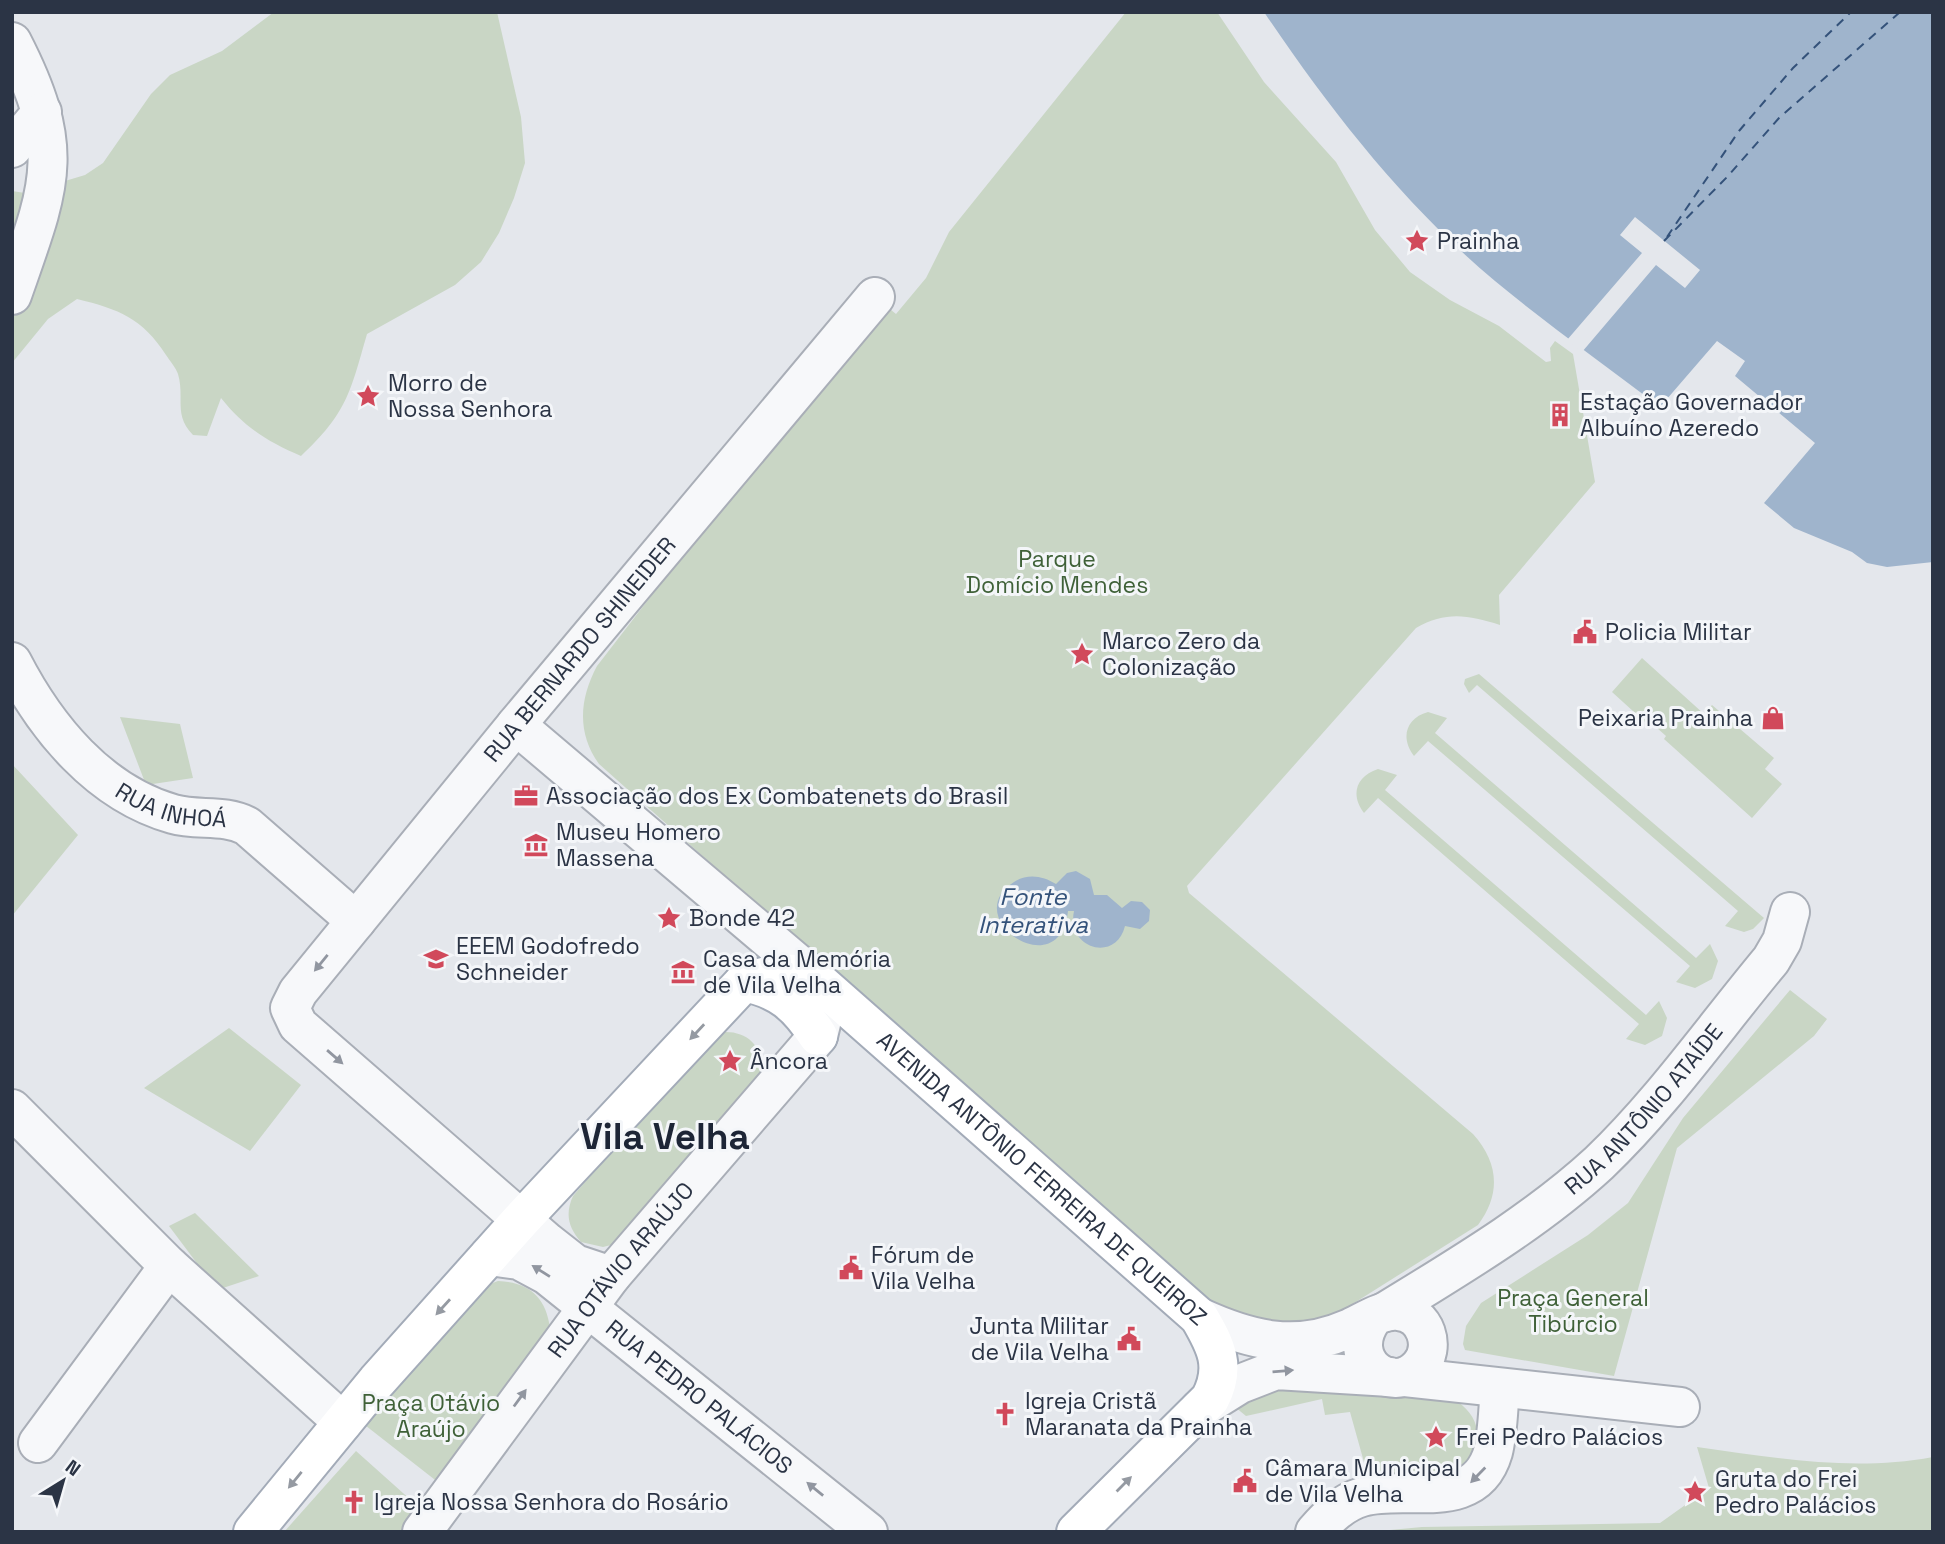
<svg xmlns="http://www.w3.org/2000/svg" width="1945" height="1544" viewBox="0 0 1945 1544" font-family="'Space Grotesk',sans-serif">
  <style>
    .green { fill: #c9d6c5 }
    .water { fill: #9fb4cc }
    .pier { fill: #e4e7ec }
    .lines { fill: none; stroke-linecap: round; stroke-linejoin: round }
    .ferry { stroke: #34527a; stroke-width: 2; stroke-dasharray: 9 7; stroke-linecap: butt }
    .minor-casing { stroke: #a9aeb7; stroke-width: 42 }
    .major-casing { stroke: #a3abb8; stroke-width: 42 }
    .minor { stroke: #f7f8fa; stroke-width: 38 }
    .major { stroke: #fff; stroke-width: 38 }
    .oneway { fill: #9196a0 }
    .oneway2 { fill: #959aa2 }
    .labels { text-anchor: middle; stroke-width: 6; stroke-linejoin: round; paint-order: stroke }
    .poi-label { font-size: 23px; fill: #2b3445; stroke: #f4f6f9; text-anchor: start }
    .park-label { font-size: 23px; fill: #3f6138; stroke: #f4f6f9 }
    .street-label { font-size: 23px; fill: #2b3445; stroke: #f4f6f9 }
    .water-label { font-size: 24px; font-style: italic; fill: #34527a; stroke: #f4f6f9 }
    .town-label { font-size: 37px; font-weight: bold; fill: #1d2536; stroke: #f4f6f9 }
  </style>
  <rect width="100%" height="100%" fill="#e4e7ec"/>
  <path class="green" d="M274 12H497L521 117 525 163 514 198 499 233 481 262 455 285 367 334C350 393 347 413 301 456 268 442 244 427 221 398L207 436 193 435C173 415 185 398 178 374 176 368 170 361 166 355 143 319 119 309 77 299L48 319 12 363V191L25 193 85 175 103 163 151 94 170 75 222 51Z
    M1126 12H1217L1264 82 1336 162 1375 230 1410 272 1450 300 1499 326 1546 362 1551 361 1550 348 1555 341 1573 354 1595 482 1499 595 1500 625C1468 615 1446 611 1416 628L1187 886 1189 893 1473 1134C1499 1163 1501 1194 1478 1225L1316 1327 1240 1320 1194 1292 599 764C577 733 579 700 597 666L774 437 885 305 896 314 926 278 949 232Z
    M1642 658 1704 714 1712 705 1774 758 1765 769 1782 784 1752 818 1664 739 1666 736 1648 720 1645 722 1612 692Z
    M1479 674 1764 918 1753 929 1744 932 1725 926 1738 911 1477 685 1469 693 1464 684 1465 679Z
    M1428 712 1447 718 1435 733 1696 958 1710 944 1718 961 1712 979 1695 988 1676 982 1690 966 1428 741 1414 756C1400 738 1406 718 1428 712Z
    M120 717 180 724 193 778 146 785Z
    M12 764 78 835 12 916Z
    M1378 769 1397 775 1385 790 1646 1015 1659 1001 1667 1018 1662 1036 1645 1045 1626 1039 1639 1024 1378 798 1364 813C1350 795 1356 776 1378 769Z
    M1790 990 1827 1019 1814 1036 1677 1148 1614 1376 1465 1350 1463 1344 1466 1326 1481 1303 1588 1235 1628 1203 1683 1118Z
    M229 1028 301 1085 250 1151 144 1088Z
    M724 1032C752 1031 768 1053 758 1080L615 1244 603 1247 581 1242C568 1227 565 1214 573 1196L706 1042Z
    M195 1213 259 1276 217 1290 169 1226Z
    M498 1281C529 1282 546 1297 550 1328L439 1483 361 1422 485 1286Z
    M1269 1384 1457 1401C1488 1424 1479 1449 1457 1474L1369 1480 1350 1412 1325 1415 1322 1399 1246 1416 1235 1407Z
    M1697 1447C1777 1458 1852 1472 1933 1457V1532H1369L1422 1527 1660 1523 1709 1488Z
    M356 1451 422 1510 403 1532H284Z"/>
  <path class="water" d="M1264 12H1933V562L1887 567 1867 563 1852 552 1794 528 1764 503 1815 443 1735 376 1745 361 1717 341 1660 407C1605 365 1548 325 1495 281 1404 205 1330 110 1264 12Z
    M1076 871 1090 879 1094 895H1107L1122 908 1131 901 1142 902 1150 910 1149 921 1140 929 1125 926C1116 963 1066 949 1074 911H1068C1060 987 957 918 1014 882 1028 873 1043 876 1056 884L1067 873Z"/>
  <path class="pier" d="M1635 217 1700 270 1685 288 1656 265 1582 352 1567 340 1642 253 1620 235Z"/>
  <g class="lines">
    <path class="ferry" d="M1667 237 1739 131 1793 68 1851 12
      M1664 241 1728 176 1779 118 1900 12"/>
    <g class="minor-casing">
      <g id="minor">
        <path d="M12 42C68 151 50 186 12 295"/>
        <path d="M12 148 42 112"/>
        <path id="s1" d="M12 662C46 728 99 793 173 814 198 821 224 814 247 826L356 921"/>
        <path d="M12 1109 169 1266 343 1422"/>
        <path id="s2" d="M489 1256 519 1260 547 1275 868 1532"/>
        <path id="s3" d="M611 1276 575 1264 547 1242 298 1025 290 1008 298 992 516 725 875 297"/>
        <path id="s4" d="M1385 1312C1458 1267 1536 1221 1599 1163 1662 1103 1715 1027 1771 960L1782 941 1790 912"/>
        <path d="M1199 1317C1249 1340 1296 1352 1348 1329 1364 1322 1382 1309 1398 1311 1426 1313 1437 1348 1419 1367 1391 1397 1343 1360 1372 1319"/>
        <path d="M1405 1377 1680 1407"/>
        <path d="M1200 1409 1240 1384 1276 1370 1390 1377"/>
        <path d="M38 1443 169 1266"/>
        <path id="s5" d="M422 1532 611 1276 818 1036 825 1007 811 975 516 725"/>
        <path d="M1315 1532C1328 1517 1342 1503 1362 1497 1406 1484 1475 1514 1493 1452 1498 1432 1498 1409 1500 1388"/>
      </g>
    </g>
    <g class="major-casing">
      <g id="major">
        <path id="s6" d="M744 982 779 973 811 975 1199 1317C1216 1346 1227 1367 1210 1399L1076 1532"/>
        <path d="M744 982C780 989 798 1005 818 1036"/>
        <path d="M253 1532 377 1381 521 1220 744 982"/>
      </g>
    </g>
    <use href="#minor" class="minor"/>
    <use href="#major" class="major"/>
  </g>
  <defs><path id="oneway-solid" d="M-6-.8H1V-3.2L6.5 0L1 3.2V.8H-6Z" transform="scale(1.75)"/></defs>
  <g class="oneway">
    <use href="#oneway-solid" transform="translate(321 963) rotate(129)"/>
    <use href="#oneway-solid" transform="translate(335 1057) rotate(41)"/>
    <use href="#oneway-solid" transform="translate(541 1271) rotate(-148)"/>
    <use href="#oneway-solid" transform="translate(1283 1371) rotate(-5)"/>
    <use href="#oneway-solid" transform="translate(520 1398) rotate(-54)"/>
    <use href="#oneway-solid" transform="translate(1478 1475) rotate(134)"/>
    <use href="#oneway-solid" transform="translate(815 1489) rotate(-141)"/>
  </g>
  <g class="oneway2">
    <use href="#oneway-solid" transform="translate(697 1032) rotate(133)"/>
    <use href="#oneway-solid" transform="translate(443 1307) rotate(132)"/>
    <use href="#oneway-solid" transform="translate(295 1480) rotate(129)"/>
    <use href="#oneway-solid" transform="translate(1124 1484) rotate(-45)"/>
  </g>
  <defs>
    <g id="sight-bare" transform="scale(1.89)"><path d="M0-6L1.8-2.2L6-1.7L2.9 1.2L3.7 5.4L0 3.3L-3.7 5.4L-2.9 1.2L-6-1.7L-1.8-2.2Z" fill="#d1495b" stroke="#f4f6f9" stroke-width="2.5" paint-order="stroke"/></g>
    <g id="building-bare" transform="scale(1.89)"><path d="M-4-6H4V6H1V3H-1V6H-4ZM-2.5-4.3h1.7v1.8h-1.7ZM.8-4.3h1.7v1.8H.8ZM-2.5-1h1.7V.8h-1.7ZM.8-1h1.7V.8H.8Z" fill="#d1495b" stroke="#f4f6f9" stroke-width="2.5" paint-order="stroke"/></g>
    <g id="civic-bare" transform="scale(1.89)"><path d="M-.6-6.5H3V-4.5H.6V-3L4-1V1h2V6H-6V1h2V-1L-.6-3ZM-1.2 2.5V6h2.4V2.5Z" fill="#d1495b" stroke="#f4f6f9" stroke-width="2.5" paint-order="stroke"/></g>
    <g id="shop-bare" transform="scale(1.89)"><path d="M-5-2.5h2.3a2.7 3.5 0 0 1 5.4 0H5L5.5 6h-11ZM-1.5-2.5h3a1.5 2.3 0 0 0-3 0Z" fill="#d1495b" stroke="#f4f6f9" stroke-width="2.5" paint-order="stroke"/></g>
    <g id="office-bare" transform="scale(1.89)"><path d="M-6-3h4V-5.5h4V-3h4V5H-6ZM-1-4.5V-3h2v-1.5ZM-6 0V1H6V0Z" fill="#d1495b" stroke="#f4f6f9" stroke-width="2.5" paint-order="stroke"/></g>
    <g id="museum-bare" transform="scale(1.89)"><path d="M0-6L6-3V-2H-6V-3ZM-5-1h2V3h-2ZM-1-1h2V3h-2ZM3-1h2V3H3ZM-6 4H6V6H-6Z" fill="#d1495b" stroke="#f4f6f9" stroke-width="2.5" paint-order="stroke"/></g>
    <g id="school-bare" transform="scale(1.89)"><path d="M0-5L7-2L0 1L-7-2ZM-4 1L0 2.5L4 1V4Q0 6-4 4Z" fill="#d1495b" stroke="#f4f6f9" stroke-width="2.5" paint-order="stroke"/></g>
    <g id="church-bare" transform="scale(1.89)"><path d="M-1.2-6h2.4v3.5h3.3v2.4h-3.3V6h-2.4V-.1h-3.3v-2.4h3.3Z" fill="#d1495b" stroke="#f4f6f9" stroke-width="2.5" paint-order="stroke"/></g>
  </defs>
  <g fill-rule="evenodd">
    <use href="#sight-bare" x="1417" y="241"/>
    <use href="#sight-bare" x="368" y="396"/>
    <use href="#building-bare" x="1560" y="415"/>
    <use href="#civic-bare" x="1585" y="632"/>
    <use href="#sight-bare" x="1082" y="654"/>
    <use href="#shop-bare" x="1773" y="718"/>
    <use href="#office-bare" x="526" y="796"/>
    <use href="#museum-bare" x="536" y="845"/>
    <use href="#sight-bare" x="669" y="918"/>
    <use href="#school-bare" x="436" y="959"/>
    <use href="#museum-bare" x="683" y="972"/>
    <use href="#sight-bare" x="730" y="1061"/>
    <use href="#civic-bare" x="851" y="1268"/>
    <use href="#civic-bare" x="1129" y="1339"/>
    <use href="#church-bare" x="1005" y="1414"/>
    <use href="#sight-bare" x="1436" y="1437"/>
    <use href="#civic-bare" x="1245" y="1481"/>
    <use href="#sight-bare" x="1695" y="1492"/>
    <use href="#church-bare" x="354" y="1502"/>
  </g>
  <g class="labels">
    <g class="poi-label">
      <text x="1437" y="249">Prainha</text>
      <text x="388" y="391">Morro de<tspan x="388" dy="26">Nossa Senhora</tspan></text>
      <text x="1580" y="410">Estação Governador<tspan x="1580" dy="26">Albuíno Azeredo</tspan></text>
      <text x="1605" y="640">Policia Militar</text>
      <text x="1102" y="649">Marco Zero da<tspan x="1102" dy="26">Colonização</tspan></text>
      <text x="1753" y="726" text-anchor="end">Peixaria Prainha</text>
      <text x="546" y="804">Associação dos Ex Combatenets do Brasil</text>
      <text x="556" y="840">Museu Homero<tspan x="556" dy="26">Massena</tspan></text>
      <text x="689" y="926">Bonde 42</text>
      <text x="456" y="954">EEEM Godofredo<tspan x="456" dy="26">Schneider</tspan></text>
      <text x="703" y="967">Casa da Memória<tspan x="703" dy="26">de Vila Velha</tspan></text>
      <text x="750" y="1069">Âncora</text>
      <text x="871" y="1263">Fórum de<tspan x="871" dy="26">Vila Velha</tspan></text>
      <text x="1109" y="1334" text-anchor="end">Junta Militar<tspan x="1109" dy="26">de Vila Velha</tspan></text>
      <text x="1025" y="1409">Igreja Cristã<tspan x="1025" dy="26">Maranata da Prainha</tspan></text>
      <text x="1456" y="1445">Frei Pedro Palácios</text>
      <text x="1265" y="1476">Câmara Municipal<tspan x="1265" dy="26">de Vila Velha</tspan></text>
      <text x="1715" y="1487">Gruta do Frei<tspan x="1715" dy="26">Pedro Palácios</tspan></text>
      <text x="374" y="1510">Igreja Nossa Senhora do Rosário</text>
    </g>
    <g class="park-label">
      <text x="1057" y="567">Parque<tspan x="1057" dy="26">Domício Mendes</tspan></text>
      <text x="1573" y="1306">Praça General<tspan x="1573" dy="26">Tibúrcio</tspan></text>
      <text x="431" y="1411">Praça Otávio<tspan x="431" dy="26">Araújo</tspan></text>
    </g>
    <g class="street-label">
      <text dy="8" stroke="none"><textPath href="#s3" startOffset="884">RUA BERNARDO SHINEIDER</textPath></text>
      <text dy="8" stroke="none"><textPath href="#s1" startOffset="224">RUA INHOÁ</textPath></text>
      <text dy="8" stroke="none"><textPath href="#s4" startOffset="331">RUA ANTÔNIO ATAÍDE</textPath></text>
      <text dy="8" stroke="none"><textPath href="#s6" startOffset="376">AVENIDA ANTÔNIO FERREIRA DE QUEIROZ</textPath></text>
      <text dy="8" stroke="none"><textPath href="#s5" startOffset="329">RUA OTÁVIO ARAÚJO</textPath></text>
      <text dy="8" stroke="none"><textPath href="#s2" startOffset="257">RUA PEDRO PALÁCIOS</textPath></text>
    </g>
    <g class="water-label">
      <text x="1033" y="905">Fonte<tspan x="1033" dy="28">Interativa</tspan></text>
    </g>
    <g class="town-label">
      <text x="665" y="1149">Vila Velha</text>
    </g>
  </g>
  <rect width="1945" height="1544" fill="none" stroke="#2b3445" stroke-width="28"/>
  <g transform="translate(63 1481) rotate(37)" stroke="#f4f6f9" stroke-width="5" paint-order="stroke">
  <path d="M0-5L12 26L0 18L-12 26Z" fill="#2b3445"/>
  <text y="-10" font-size="19" font-weight="bold" text-anchor="middle" fill="#2b3445">N</text>
  </g>
</svg>
